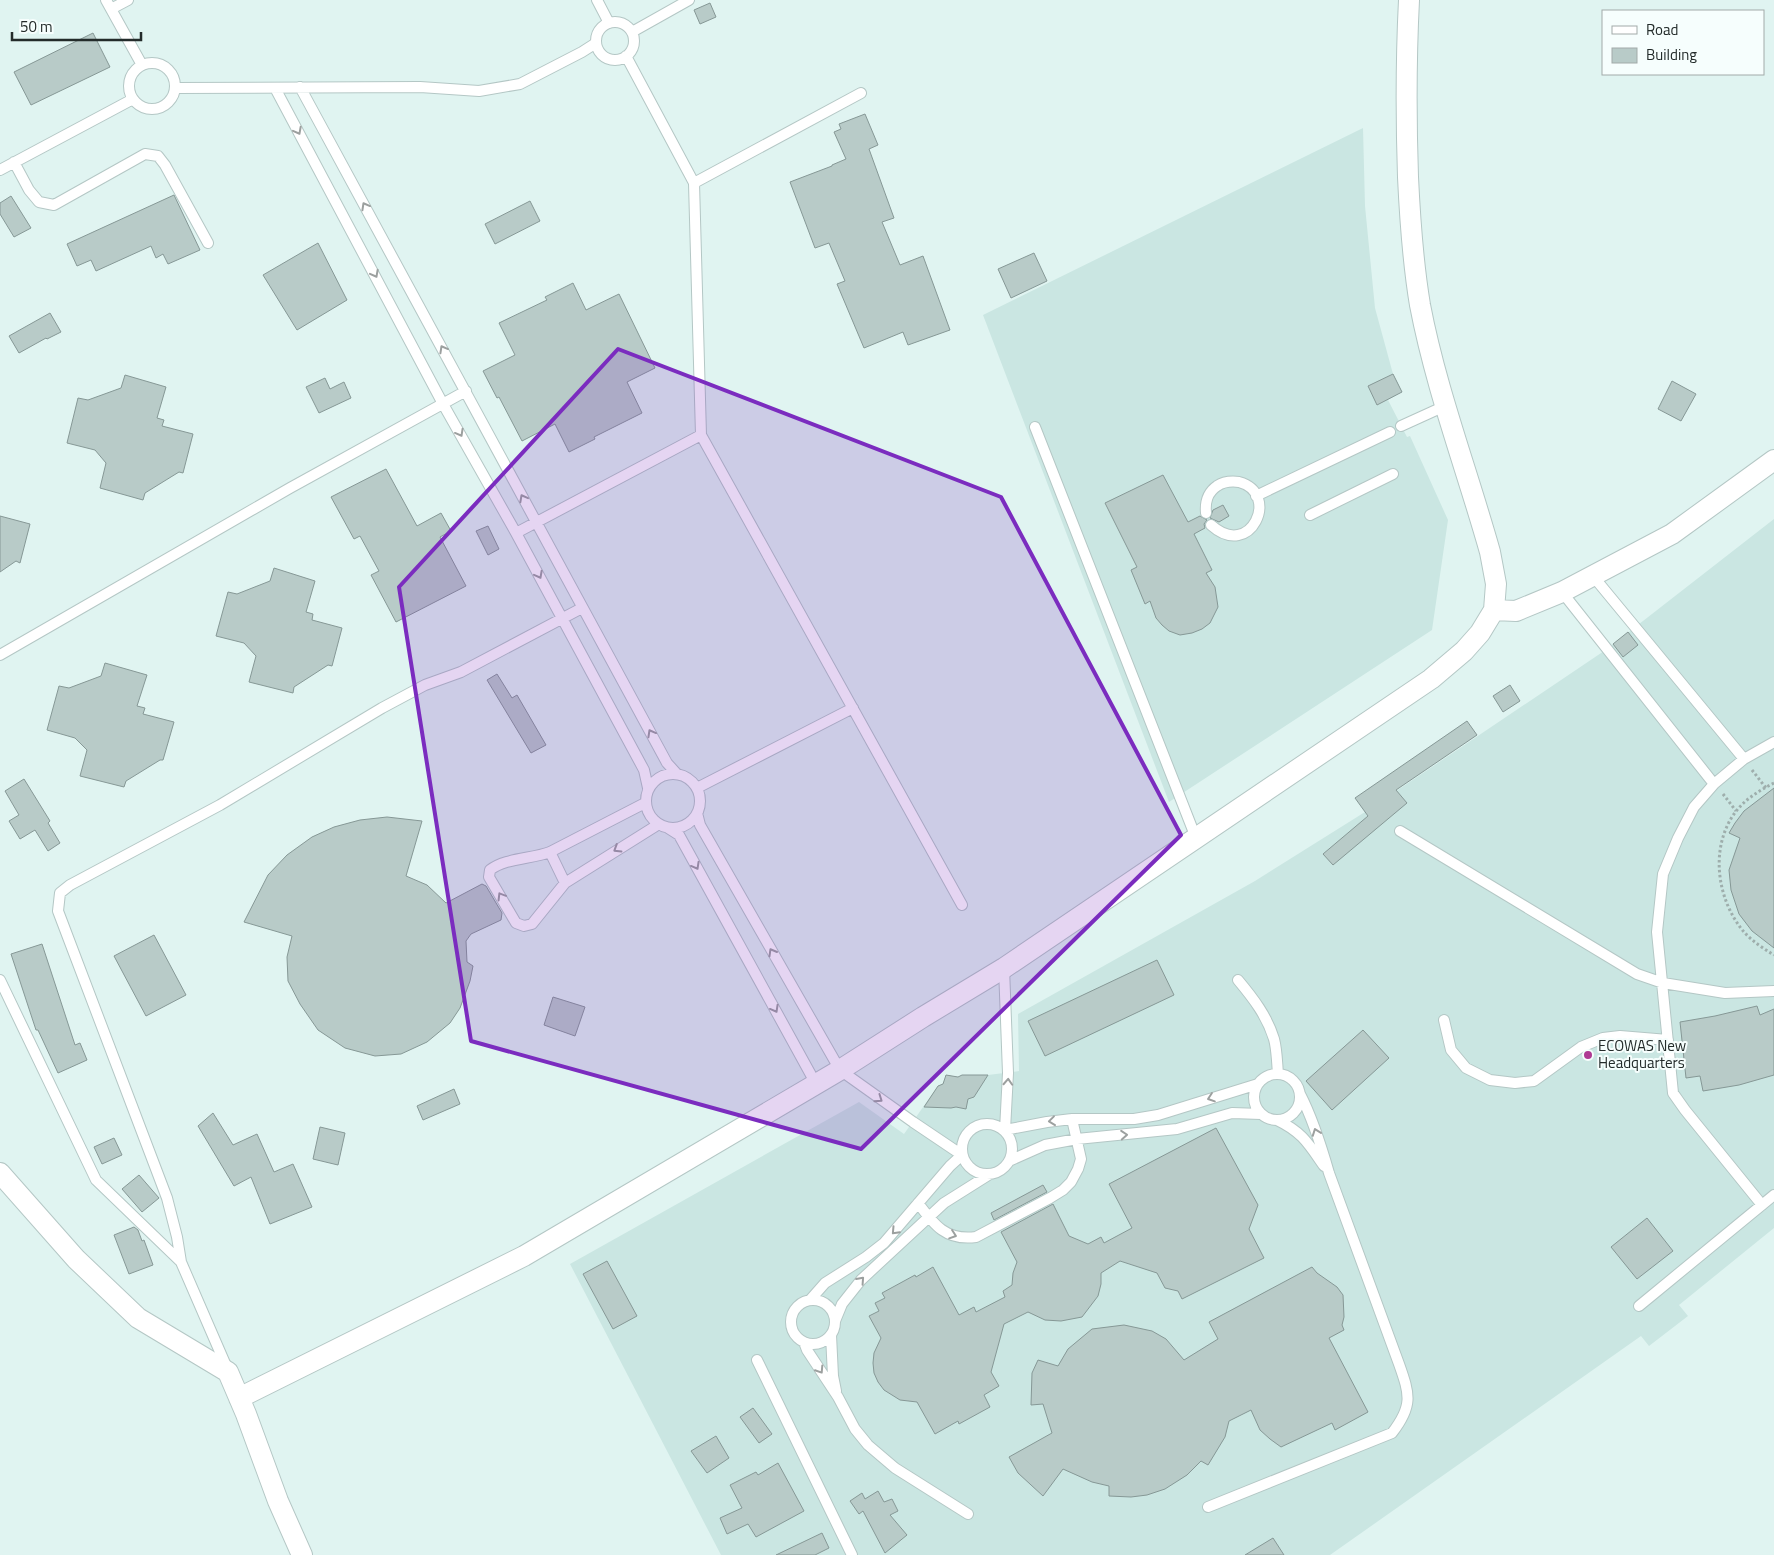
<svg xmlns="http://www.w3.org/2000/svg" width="1774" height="1555" viewBox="0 0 1774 1555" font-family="'Titillium Web',sans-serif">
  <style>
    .built { fill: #cae6e2 }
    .building { fill: #b8cbc8; stroke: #869896 }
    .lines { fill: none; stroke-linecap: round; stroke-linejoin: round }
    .service-casing { stroke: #b4c7c5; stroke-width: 12 }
    .minor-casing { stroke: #b4c7c5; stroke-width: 22 }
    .path { stroke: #9eaeac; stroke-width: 3; stroke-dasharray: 2.5 2.5; stroke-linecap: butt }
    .service { stroke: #fff; stroke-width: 10 }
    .minor { stroke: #fff; stroke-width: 20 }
    .oneway { stroke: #9ca09f }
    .marked { fill: #7b2cbf; fill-opacity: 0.2; stroke: #7b2cbf; stroke-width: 4; stroke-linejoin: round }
    .poi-dot { fill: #af3a93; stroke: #f6fefd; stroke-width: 2 }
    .labels { text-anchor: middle; stroke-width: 4; stroke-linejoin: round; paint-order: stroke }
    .poi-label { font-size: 15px; fill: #232b2a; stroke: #f6fefd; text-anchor: start }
  </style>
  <rect width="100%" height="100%" fill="#e0f4f1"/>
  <path class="built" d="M1363 128 1365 206 1375 308 1393 374 1402 392 1388 400 1407 437 1410 436 1448 520 1432 630 1169 802 983 315Z
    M1774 519V1228L1679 1305 1688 1316 1649 1346 1641 1336 1330 1555H721L570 1264 859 1102 904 1134 938 1086 943 1084 946 1075 958 1077 962 1075H988L1019 1071 1018 1014 1255 881 1365 812 1607 649Z"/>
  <path class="building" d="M710 3 716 17 700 24 694 10Z
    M93 33 110 67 31 105 14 72Z
    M865 114 878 145 869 149 894 218 882 222 900 265 923 256 950 330 908 345 903 332 864 348 837 284 845 281 829 243 815 248 790 182 832 166V165L846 159 834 132 841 129 839 124Z
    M174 195 200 250 168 264 163 254 156 258 151 246 96 271 91 260 77 266 67 244Z
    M11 196 31 228 14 237 0 214V203Z
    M530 201 540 221 495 244 485 224Z
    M318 243 347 300 297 330 263 275Z
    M1034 253 1047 281 1011 298 998 269Z
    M573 283 586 310 619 294 655 368 627 382 642 413 594 437 595 439 569 452 555 424 522 441 499 397 497 398 483 371 515 355 499 323 547 300 545 297Z
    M50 313 61 332 47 339 46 338 19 353 9 336Z
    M1393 374 1402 392 1377 405 1368 386Z
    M125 375 166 387 157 418 164 420 162 426 193 434 183 473 179 472 145 493 143 500 100 488 106 463 95 450 67 443 78 398 88 400 121 388Z
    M325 378 330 389 344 382 351 398 319 413 306 387Z
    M1672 381 1696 394 1681 421 1658 409Z
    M386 469 417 526 441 513 451 531 440 537 466 586 396 622 371 575 379 571 360 536 354 539 331 497Z
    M1163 475 1188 522 1200 516 1207 520 1204 524 1205 528 1194 534 1212 570 1206 573 1215 587 1218 607 1210 623 1202 629 1192 633 1180 635 1169 631 1162 625 1156 618 1150 601 1145 604 1131 570 1137 567 1105 503Z
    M1223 505 1229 516 1219 522 1210 518 1213 510Z
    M0 516 30 524 20 563 16 561 0 572Z
    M488 526 499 549 488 555 476 531Z
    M274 568 315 581 306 612 313 614 312 620 342 628 332 666 328 665 294 687 293 693 249 682 256 656 244 643 216 636 228 592 237 594 270 581Z
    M1628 632 1638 645 1623 657 1613 644Z
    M105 663 147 675 137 706 145 708 143 714 174 722 163 760H160L126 781 124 787 80 776 87 750 75 738 47 730 59 686 69 688 101 676Z
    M497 674 512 698 517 695 546 745 531 753 487 680Z
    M1510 685 1520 701 1503 712 1493 696Z
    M1467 721 1477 735 1396 790 1407 803 1333 865 1323 854 1368 816 1355 798Z
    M24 779 50 821 48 823 60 843 48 851 35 830 20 839 9 821 19 815 5 791Z
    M1774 788V948L1752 931 1739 914 1731 890 1729 870 1740 838 1729 833 1735 823 1744 811Z
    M387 817 422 821 406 876 427 885 446 903 482 884 486 886 502 913 501 920 471 934 466 941 467 962 473 966 470 981 460 1008 450 1023 427 1042 401 1054 375 1056 345 1048 318 1030 300 1004 288 981 287 957 292 936 244 922 268 875 287 855 312 837 334 827 360 820Z
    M154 935 186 995 146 1016 114 956Z
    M42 944 75 1045 80 1043 87 1060 58 1073 38 1030H36L11 954Z
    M1157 960 1174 995 1045 1056 1028 1021Z
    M553 997 585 1007 575 1036 544 1025Z
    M1757 1006 1760 1015 1774 1009V1075L1739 1085 1703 1091 1700 1076 1686 1078 1680 1022 1715 1016Z
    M1363 1030 1389 1058 1332 1110 1306 1081Z
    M946 1075 958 1077 962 1075H988L974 1097 968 1099 966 1109 956 1107 951 1108 924 1107 938 1086 943 1084Z
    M454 1089 460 1104 423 1120 417 1106Z
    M213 1113 233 1145 257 1134 274 1172 293 1164 312 1207 270 1224 251 1177 234 1186 198 1126Z
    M320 1127 345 1133 338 1165 313 1159Z
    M1216 1128 1258 1205 1249 1229 1264 1258 1182 1299 1178 1291 1165 1288 1157 1273 1120 1261 1101 1273V1284L1098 1296 1082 1317 1061 1321 1045 1320 1028 1312 1004 1324 991 1372 999 1386 984 1395 990 1407 959 1424 958 1421 935 1434 917 1402 900 1400 884 1390 878 1382 874 1373 873 1363 874 1353 881 1338 869 1316 879 1311 875 1303 885 1298 882 1293 915 1275 916 1277 933 1267 959 1315 974 1307 976 1312 1005 1297 1003 1291 1012 1285 1013 1273 1017 1262 1001 1232 1053 1204 1069 1236 1088 1244 1101 1237 1104 1243 1132 1228 1109 1184Z
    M114 1138 122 1155 102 1164 94 1147Z
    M139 1175 159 1198 142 1212 122 1189Z
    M1043 1185 1047 1192 994 1220 991 1213Z
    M1647 1218 1673 1251 1637 1279 1611 1247Z
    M134 1227 138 1230 142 1241 144 1240 153 1265 129 1274 114 1235Z
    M607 1261 637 1316 613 1329 583 1274Z
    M1312 1267 1317 1273 1337 1287 1343 1295 1344 1317 1342 1325 1344 1330 1329 1338 1368 1412 1335 1430 1332 1423 1281 1447 1270 1439 1260 1430 1251 1410 1229 1421 1225 1437 1208 1465 1201 1461 1187 1475 1165 1489 1147 1495 1131 1497 1109 1496V1486L1092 1482 1063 1469 1043 1496 1018 1473 1009 1457 1052 1433 1043 1404 1031 1405 1032 1373 1038 1360 1058 1366 1068 1349 1092 1329 1124 1325 1152 1331 1166 1339 1184 1360 1218 1339 1209 1322Z
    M753 1408 772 1434 759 1443 740 1417Z
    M716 1436 729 1458 707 1473 691 1451Z
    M778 1463 804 1511 756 1537 748 1524 727 1534 720 1518 742 1508 730 1485 756 1472 758 1475Z
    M878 1491 884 1502 892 1499 898 1511 890 1515 907 1535 885 1553 863 1511 859 1514 850 1501 862 1493 865 1499Z
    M822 1533 829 1548 815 1555H776Z
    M1273 1538 1284 1555H1245Z"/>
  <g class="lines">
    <g class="service-casing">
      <path id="service" d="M106 0 142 65
        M597 0 609 23
        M111 9 128 0
        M596 41a19 19 0 1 1 38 0a19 19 0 1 1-38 0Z
        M632 32 689 0
        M626 56 694 183 701 435 962 905
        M129 86a23 23 0 1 1 46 0a23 23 0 1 1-46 0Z
        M300 87 667 763 677 774
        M175 88 420 87 479 91 520 84 582 52 596 43
        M275 88 443 404 516 533 644 770 648 788
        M14 162 29 190 39 202 54 205 145 154 158 156 165 165 208 243
        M0 170 133 99
        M694 183 861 93
        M1401 426 1445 406
        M1035 427 1196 838
        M1256 496 1390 432
        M1206 513C1205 502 1207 493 1217 486 1223 482 1231 481 1239 482 1281 493 1251 561 1211 525
        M1310 515 1393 474
        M516 533 701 435
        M1593 576 1744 759
        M1562 592 1714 784
        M0 655 290 488 466 391
        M646 801a27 27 0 1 1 54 0a27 27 0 1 1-54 0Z
        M697 788 853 708
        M645 803 550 852C532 859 505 858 490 870L489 877 516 923 524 926 532 924 565 883 659 824
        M697 813 700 825 840 1070 913 1122 962 1155 950 1166 884 1243 866 1257 825 1283 810 1300
        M668 828 679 835 816 1084
        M1400 831 1637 974 1663 983 1725 993 1774 991
        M550 852 565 883
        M1004 968 1008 1073 1005 1130 1047 1122 1072 1119H1134L1158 1115 1258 1084
        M0 980 96 1180 181 1262 227 1368
        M1238 980C1253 998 1267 1016 1274 1039 1277 1050 1277 1063 1278 1074
        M1444 1020 1451 1050 1466 1068 1490 1080 1515 1083 1534 1081 1581 1047 1603 1038 1620 1036 1668 1040
        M1254 1097a23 23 0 1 1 46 0a23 23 0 1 1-46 0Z
        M1277 1120C1302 1132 1308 1143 1324 1166
        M962 1149a25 25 0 1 1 50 0a25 25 0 1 1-50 0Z
        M1009 1161 1045 1145 1077 1139 1177 1129 1232 1113 1261 1114
        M918 1203C934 1225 946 1241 976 1237L1050 1198 1063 1190 1071 1182 1078 1169 1081 1159 1072 1119
        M1762 1205 1685 1110 1673 1093 1657 932 1663 874 1678 838 1694 807 1714 784 1744 759 1774 742
        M181 1262 177 1237 167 1198 58 911 60 893 70 885 220 805 382 708 425 685 461 672 582 608
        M791 1322a22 22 0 1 1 44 0a22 22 0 1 1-44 0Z
        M1639 1306 1774 1195
        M835 1321 842 1304 861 1280 944 1203 990 1174
        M831 1335 833 1376 836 1391
        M804 1342 807 1350 838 1397 855 1429 868 1445 895 1468 968 1514
        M757 1360 852 1555
        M1208 1507 1392 1433C1413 1406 1410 1395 1399 1364L1329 1173C1321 1145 1313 1119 1300 1094"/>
    </g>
    <g class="minor-casing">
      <path id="minor" d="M1494 610 1516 611 1562 592 1672 534 1774 460
        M0 1173 76 1259 138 1318 228 1372 246 1414 278 1501 302 1555
        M239 1398 524 1256 840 1070 923 1017 1004 968 1431 679 1464 651 1480 633 1494 610 1496 584 1490 552C1467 470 1436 389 1420 305 1413 263 1410 220 1408 177 1406 118 1406 59 1409 0"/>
    </g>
    <path class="path" d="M1752 770 1766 788
      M1774 783C1760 790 1747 798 1737 810 1709 845 1716 899 1744 932 1752 941 1764 949 1774 955
      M1723 794 1736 811"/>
    <use href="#service" class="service"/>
    <use href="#minor" class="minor"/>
  </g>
  <defs><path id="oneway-chevron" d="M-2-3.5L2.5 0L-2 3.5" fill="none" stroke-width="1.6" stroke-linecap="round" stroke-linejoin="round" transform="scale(1.25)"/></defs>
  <g class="oneway">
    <use href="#oneway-chevron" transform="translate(298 131) rotate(62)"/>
    <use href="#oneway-chevron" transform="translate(365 206) rotate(-119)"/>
    <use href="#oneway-chevron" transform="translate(375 274) rotate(62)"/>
    <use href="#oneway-chevron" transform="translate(443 349) rotate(-119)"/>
    <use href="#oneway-chevron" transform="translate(460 433) rotate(61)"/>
    <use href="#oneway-chevron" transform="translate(523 498) rotate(-118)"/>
    <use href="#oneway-chevron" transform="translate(539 575) rotate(62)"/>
    <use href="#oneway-chevron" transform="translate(651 733) rotate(-119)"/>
    <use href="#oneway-chevron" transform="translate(617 849) rotate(148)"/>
    <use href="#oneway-chevron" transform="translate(696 866) rotate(61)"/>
    <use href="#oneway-chevron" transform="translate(501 896) rotate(-121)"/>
    <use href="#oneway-chevron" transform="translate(772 952) rotate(-120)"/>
    <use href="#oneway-chevron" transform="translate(775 1009) rotate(61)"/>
    <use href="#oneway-chevron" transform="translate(1008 1082) rotate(-87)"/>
    <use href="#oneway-chevron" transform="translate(1211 1098) rotate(161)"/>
    <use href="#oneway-chevron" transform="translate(879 1099) rotate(35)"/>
    <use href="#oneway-chevron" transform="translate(1052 1121) rotate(173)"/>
    <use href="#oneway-chevron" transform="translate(1316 1132) rotate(-110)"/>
    <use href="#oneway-chevron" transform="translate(1124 1135) rotate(-4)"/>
    <use href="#oneway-chevron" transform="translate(895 1231) rotate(133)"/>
    <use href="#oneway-chevron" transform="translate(953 1235) rotate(19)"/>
    <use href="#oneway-chevron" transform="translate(861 1280) rotate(-48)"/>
    <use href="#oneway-chevron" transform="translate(820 1370) rotate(57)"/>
  </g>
  <path class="marked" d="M618 349 1001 497 1181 835 861 1149 471 1041 399 587Z"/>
  <circle class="poi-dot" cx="1588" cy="1055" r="5"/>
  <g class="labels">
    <g class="poi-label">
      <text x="1598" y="1051">ECOWAS New<tspan x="1598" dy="17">Headquarters</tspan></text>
    </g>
  </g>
  <rect x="1602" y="10" width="162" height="65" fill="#f6fefd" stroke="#a2aaa9"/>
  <rect x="1612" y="26" width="25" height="8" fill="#ffffff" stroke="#a2aaa9"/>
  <text x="1646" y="35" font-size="15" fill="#232b2a">Road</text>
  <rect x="1612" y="48" width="25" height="15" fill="#b8cbc8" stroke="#a2aaa9"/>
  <text x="1646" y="60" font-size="15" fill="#232b2a">Building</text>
  <path d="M12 32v8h129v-8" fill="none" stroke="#232b2a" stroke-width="2.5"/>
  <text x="20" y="32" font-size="15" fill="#232b2a" stroke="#f6fefd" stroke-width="4" paint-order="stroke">50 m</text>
</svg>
